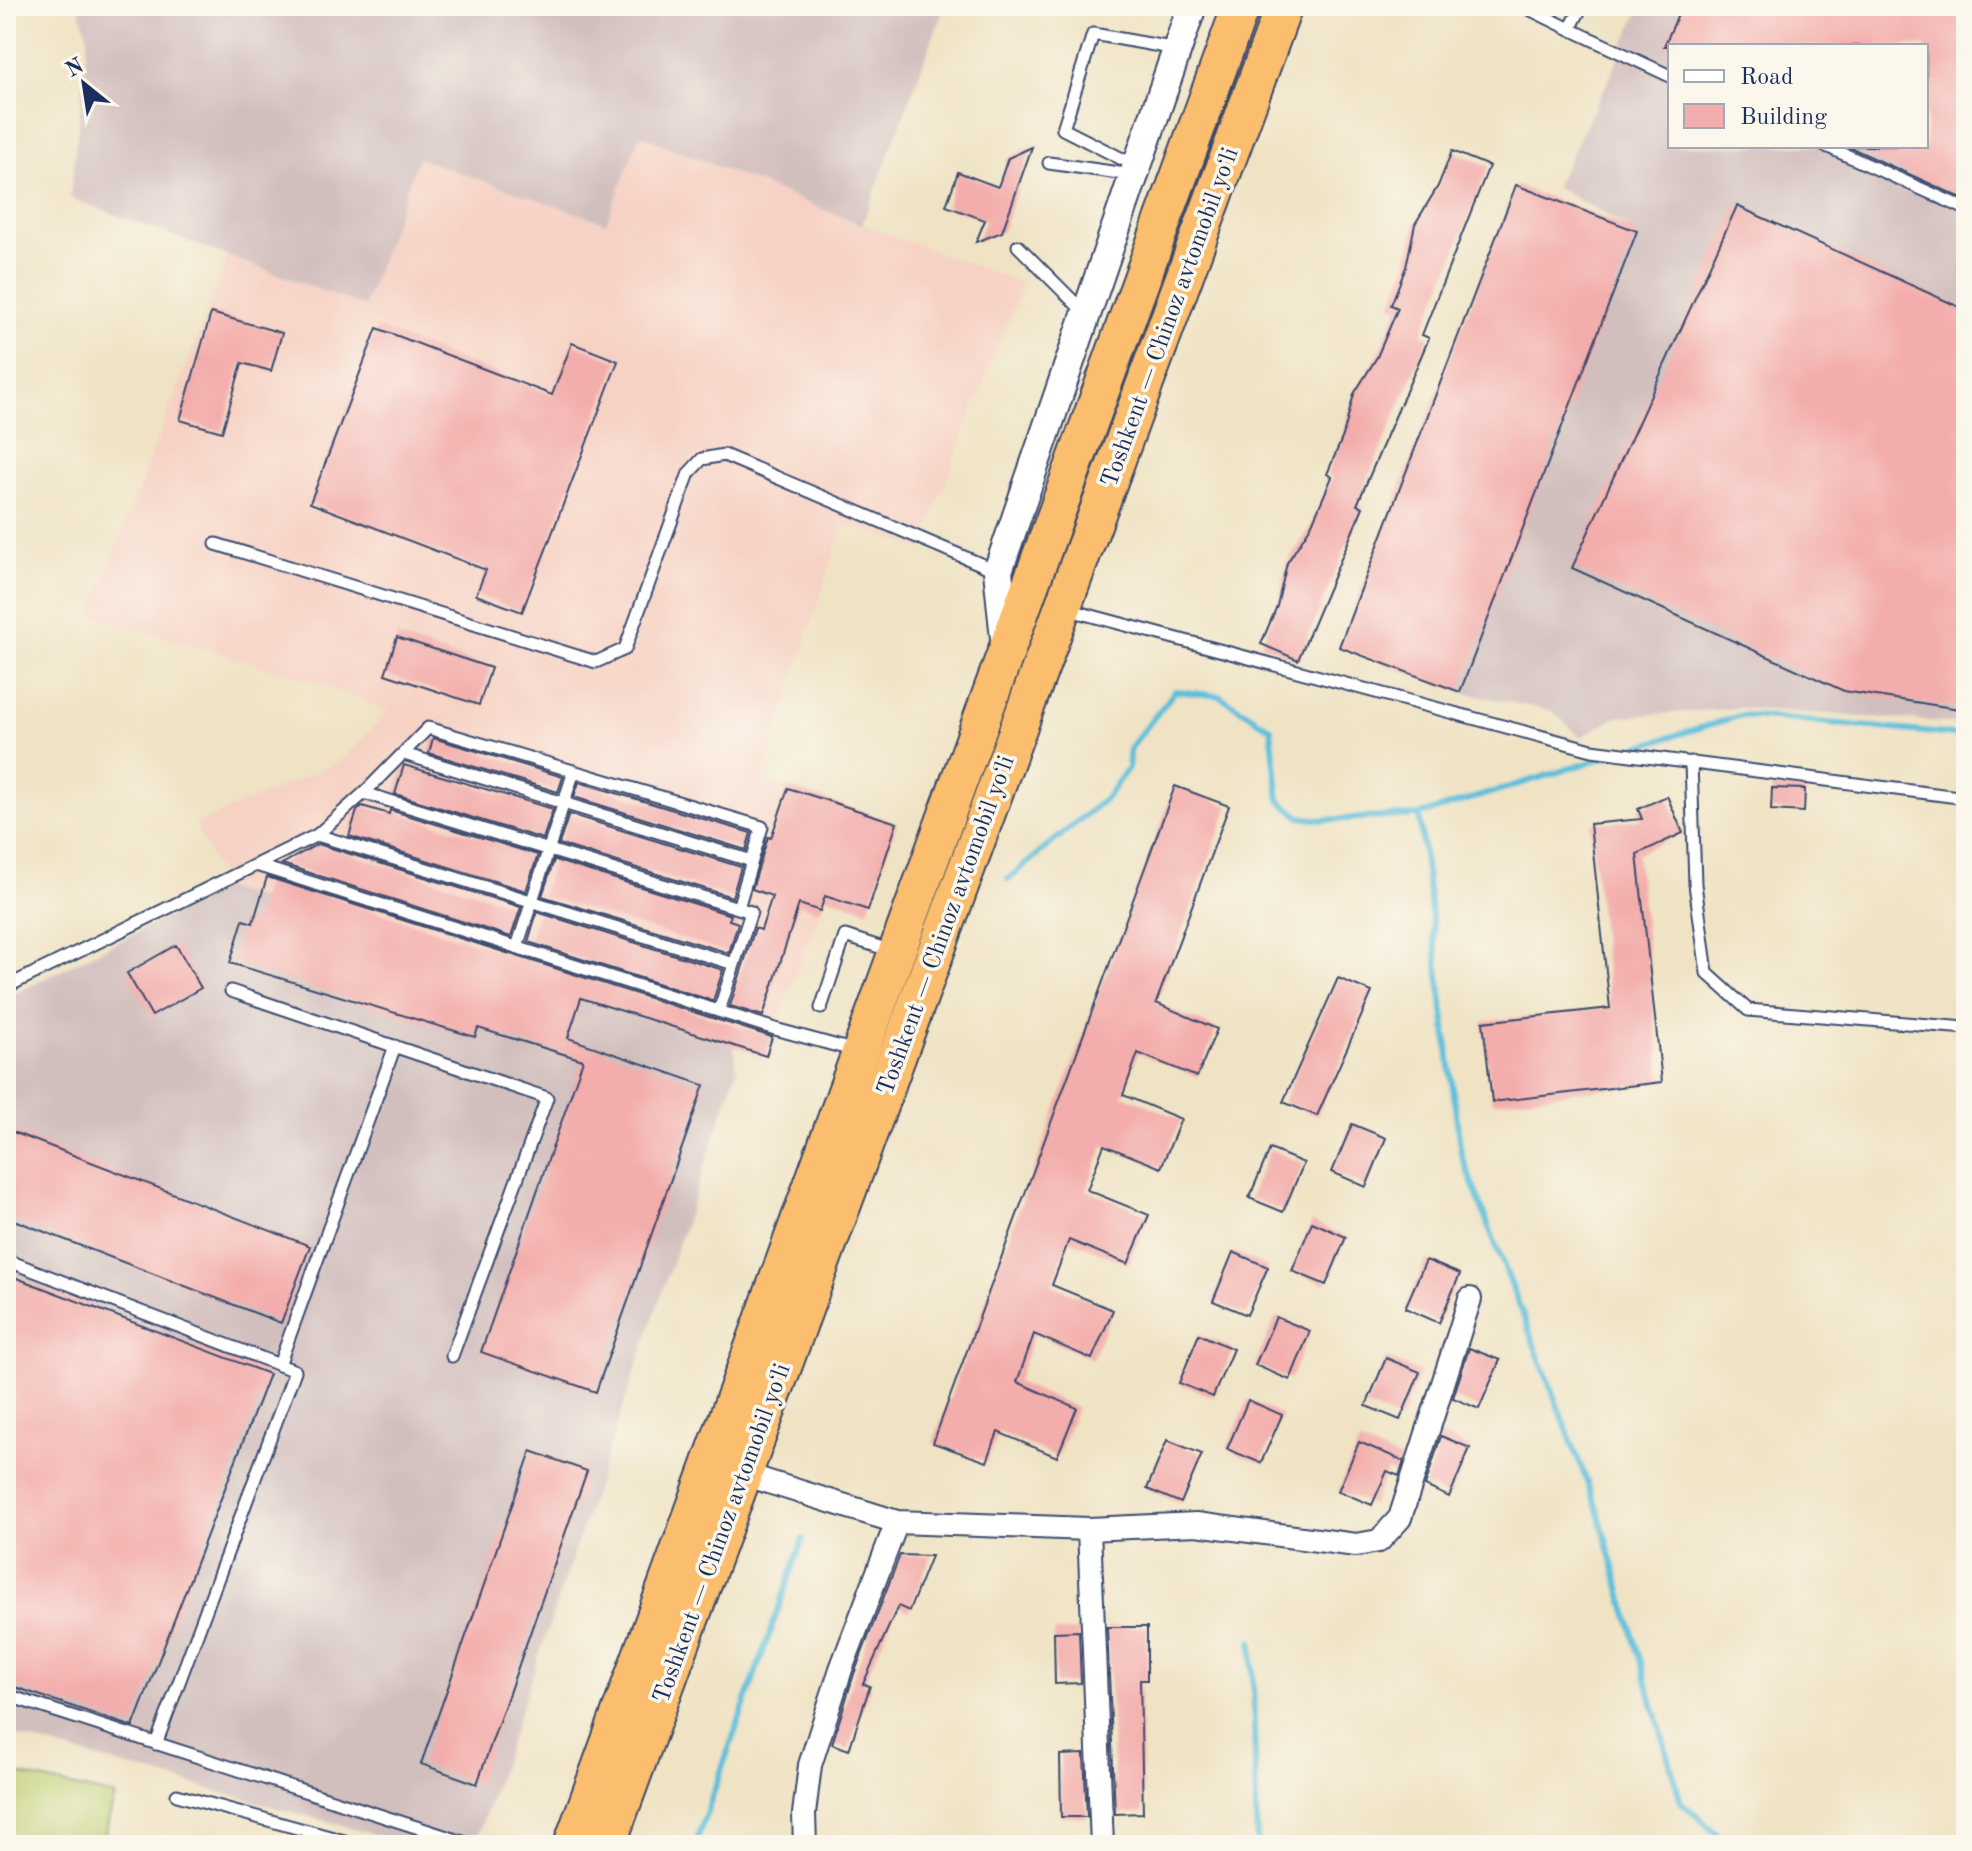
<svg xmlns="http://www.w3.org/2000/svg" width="1972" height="1851" viewBox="0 0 1972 1851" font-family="'Old Standard TT',serif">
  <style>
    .built { fill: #f6d2c4 }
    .industrial { fill: #d1bfbe; fill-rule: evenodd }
    .green { fill: #bdcd70; stroke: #6c7e67; stroke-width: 2 }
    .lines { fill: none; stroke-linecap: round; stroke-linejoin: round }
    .stream { stroke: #5cbeda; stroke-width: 6 }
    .building { fill: #f3adac }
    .service-casing { stroke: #3b4a6d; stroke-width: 15 }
    .minor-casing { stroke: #3b4a6d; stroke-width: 26 }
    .tertiary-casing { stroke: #3b4a6d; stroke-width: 32 }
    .trunk-casing { stroke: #3b4a6d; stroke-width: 40 }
    .service { stroke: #fff; stroke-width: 11 }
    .minor { stroke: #fff; stroke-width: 22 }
    .tertiary { stroke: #fff; stroke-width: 28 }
    .trunk { stroke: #fbbe6e; stroke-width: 36 }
    .labels { text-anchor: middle; stroke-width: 7; stroke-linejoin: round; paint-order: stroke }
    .street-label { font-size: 24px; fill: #1b2f5e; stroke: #fbf7ec }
  </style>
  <rect width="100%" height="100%" fill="#fbf7ec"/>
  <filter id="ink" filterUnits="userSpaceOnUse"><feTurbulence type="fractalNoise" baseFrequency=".0125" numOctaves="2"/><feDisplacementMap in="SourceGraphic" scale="16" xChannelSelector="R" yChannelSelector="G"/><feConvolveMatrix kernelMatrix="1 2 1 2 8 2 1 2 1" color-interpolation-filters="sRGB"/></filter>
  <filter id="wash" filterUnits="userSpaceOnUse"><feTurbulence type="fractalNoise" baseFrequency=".006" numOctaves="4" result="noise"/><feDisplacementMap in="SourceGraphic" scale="32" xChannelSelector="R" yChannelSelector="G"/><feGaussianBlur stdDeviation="1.8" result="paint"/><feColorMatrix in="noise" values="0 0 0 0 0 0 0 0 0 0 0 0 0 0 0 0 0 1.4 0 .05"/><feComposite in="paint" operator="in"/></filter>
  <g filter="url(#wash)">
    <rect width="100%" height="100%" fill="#efe3c4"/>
    <path class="built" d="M640 134 856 222 1024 284 992 360 920 549 843 524 762 779 897 823 868 910 825 896 766 1056 225 888 195 824 340 761 388 711 316 682 90 615 228 256 364 306 418 158 602 221Z"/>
    <path class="industrial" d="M78 6H945L862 225 640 135 606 223 418 158 364 306 70 198 88 38Z
      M1641 6H1966V724L1740 708 1617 717 1581 737 1552 711 1460 692 1636 231 1555 187 1609 79ZM1670 46H1926V146H1670Z
      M225 888 734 1046 737 1070 475 1845H412L6 1733V998Z"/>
    <path class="green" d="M6 1771 115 1796 102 1845H6Z"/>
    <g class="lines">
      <path class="stream" d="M1624 751 1742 715 1966 736
        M1419 815 1461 1154 1598 1511 1681 1802 1720 1837 1749 1845
        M1008 879 1106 798 1128 768 1130 748 1175 691 1220 696 1271 729 1279 800 1300 817 1322 820 1419 815 1610 756
        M1252 1641 1257 1845
        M695 1845 803 1539"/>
    </g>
    <g id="blocks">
      <path class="building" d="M1682 6H1966V200L1847 146H1926V46H1664Z
        M1032 147 1002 232 976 242 985 220 946 206 958 172 998 187 1008 158Z
        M1452 151 1489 166 1422 335 1429 338 1357 505 1363 507 1298 660 1261 644 1277 606 1287 563 1311 526 1332 477 1327 474 1343 436 1354 394 1377 357 1398 308 1391 305 1406 267 1415 224 1438 186Z
        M1516 185 1637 231 1460 692 1339 647Z
        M1737 206 1966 310V710L1844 691 1572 568Z
        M211 313 282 333 271 371 242 363 222 432 180 420Z
        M377 328 552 395 572 343 618 361 522 612 476 595 486 570 310 503Z
        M397 637 491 668 479 705 385 674Z
        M433 738 563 777 558 792 429 753Z
        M404 765 553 809 543 839 395 794Z
        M579 782 751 833 746 850 574 797Z
        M1175 786 1229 806 1156 1003 1217 1029 1197 1077 1138 1053 1123 1095 1181 1119 1161 1168 1104 1145 1087 1190 1149 1215 1128 1264 1069 1240 1052 1285 1113 1310 1092 1359 1034 1334 1017 1382 1077 1408 1057 1457 998 1432 987 1462 933 1443Z
        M788 788 897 823 868 910 825 896 820 911 799 904 763 1016 730 1006 755 928 761 930 772 896 752 889 768 837 771 838Z
        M1772 788 1805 789 1804 812 1771 810Z
        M1667 796 1683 833 1637 854 1662 1082 1492 1102 1483 1022 1610 1008 1590 824 1642 819 1638 809Z
        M362 806 389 814 390 810 538 855 526 891 349 836 357 811Z
        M569 814 741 867 732 897 559 844Z
        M318 844 521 907 511 937 282 864Z
        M554 860 731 915 729 920 738 923 729 953 542 896Z
        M267 877 772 1037 766 1056 581 998 568 1038 704 1085 596 1392 481 1352 583 1060 478 1028 475 1037 230 963 243 920 253 923Z
        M537 912 723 970 713 1001 528 942Z
        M176 945 201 988 152 1016 127 973Z
        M1338 978 1372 992 1317 1116 1283 1102Z
        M1352 1124 1386 1138 1366 1187 1332 1172Z
        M13 1132 310 1246 281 1323 6 1217V1151Z
        M1270 1149 1304 1163 1283 1212 1249 1198Z
        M1312 1222 1346 1237 1326 1285 1292 1271Z
        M1233 1252 1268 1267 1247 1315 1213 1301Z
        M1426 1260 1460 1274 1439 1323 1405 1308Z
        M6 1274 269 1374 133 1727 6 1684Z
        M1276 1317 1310 1331 1290 1380 1255 1365Z
        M1199 1334 1233 1349 1213 1397 1179 1383Z
        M1469 1348 1500 1360 1479 1409 1453 1398Z
        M1386 1358 1420 1372 1400 1420 1366 1406Z
        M1248 1400 1282 1415 1261 1463 1227 1449Z
        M1441 1436 1470 1448 1449 1497 1425 1486Z
        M1167 1440 1202 1454 1181 1503 1147 1489Z
        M1359 1442 1404 1461 1399 1476 1387 1471 1372 1505 1338 1491Z
        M531 1451 587 1471 477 1784 421 1764Z
        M900 1555 931 1556 909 1611 898 1606 863 1684 870 1686 849 1750 832 1744 854 1674Z
        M1107 1627H1147V1680H1140L1143 1813 1115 1814Z
        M1079 1631 1081 1683 1055 1684 1054 1632Z
        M1084 1754 1087 1817H1061L1060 1755Z"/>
    </g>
  </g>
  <g filter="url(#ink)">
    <use href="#blocks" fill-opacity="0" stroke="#3b4a6d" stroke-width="2"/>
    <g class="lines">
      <g class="service-casing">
        <path id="service" d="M1523 6 1570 29 1582 6
          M1570 29 1670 76
          M1826 146 1966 209
          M1049 163 1133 175
          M1136 166 1063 129 1093 34 1177 49
          M1018 246 1085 313
          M216 544 596 662 625 649 689 473 702 459 724 455 997 571
          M1066 609 1592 750 1966 798
          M404 754 752 861
          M1691 762 1695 884 1707 973 1748 1010 1966 1028
          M364 793 751 912 719 1011
          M317 835 734 964
          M256 865 775 1029 856 1051
          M517 947 574 771
          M6 987 317 835 364 793 428 728 762 827 738 908
          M231 991 547 1098 452 1356
          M821 1008 845 936 892 951
          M6 1260 295 1371 156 1744
          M279 1365 395 1046
          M6 1695 472 1845
          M177 1795 359 1845"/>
      </g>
      <g class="minor-casing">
        <path id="minor" d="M743 1474 897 1522 1089 1529 1196 1524 1356 1545 1379 1541 1400 1518 1470 1299
          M1089 1529 1102 1845
          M805 1845 804 1814 810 1765 841 1669 897 1522"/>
      </g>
      <g class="tertiary-casing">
        <path id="tertiary" d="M1006 648 998 571 1192 6"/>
      </g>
      <g class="trunk-casing">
        <path id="trunk" d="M572 1845 1241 6
          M607 1845 1284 6"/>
      </g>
      <use href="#service" class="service"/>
      <use href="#minor" class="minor"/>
      <use href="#tertiary" class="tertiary"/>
      <use href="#trunk" class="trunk"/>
    </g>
  </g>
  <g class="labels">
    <g class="street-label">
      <text transform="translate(1169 317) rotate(-70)" y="8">Toshkent — Chinoz avtomobil yoʻli</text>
      <text transform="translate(945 925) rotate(-70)" y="8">Toshkent — Chinoz avtomobil yoʻli</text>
      <text transform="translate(721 1533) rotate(-70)" y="8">Toshkent — Chinoz avtomobil yoʻli</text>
    </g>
  </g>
  <rect width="1972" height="1851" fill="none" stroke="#fbf7ec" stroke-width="32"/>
  <rect x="1668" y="44" width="260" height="104" fill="#fbf7ec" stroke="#a1a7b3" stroke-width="2"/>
  <rect x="1684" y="70" width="40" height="12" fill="#ffffff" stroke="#a1a7b3" stroke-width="2"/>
  <text x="1740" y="84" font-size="24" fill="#1b2f5e">Road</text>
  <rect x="1684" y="104" width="40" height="24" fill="#f3adac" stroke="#a1a7b3" stroke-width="2"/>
  <text x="1740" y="124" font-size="24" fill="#1b2f5e">Building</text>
  <g transform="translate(84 84) rotate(330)" stroke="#fbf7ec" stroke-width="6" paint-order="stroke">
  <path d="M0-6L14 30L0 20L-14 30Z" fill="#1b2f5e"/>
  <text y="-12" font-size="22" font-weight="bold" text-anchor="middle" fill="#1b2f5e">N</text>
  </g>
</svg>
